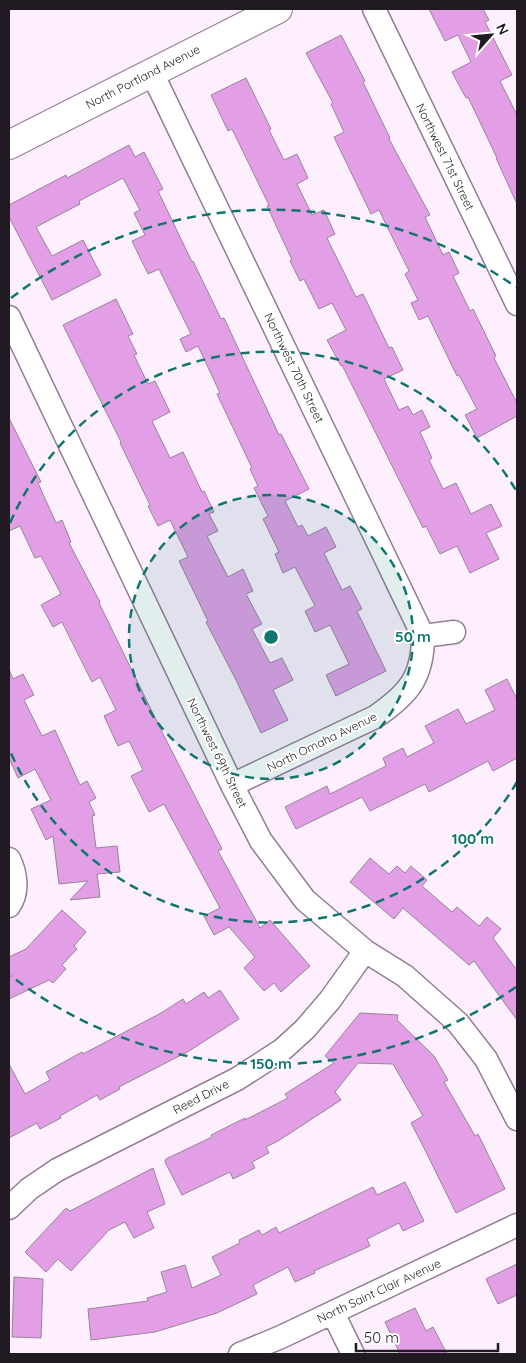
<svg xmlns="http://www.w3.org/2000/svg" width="526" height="1363" viewBox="0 0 526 1363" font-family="Quicksand,sans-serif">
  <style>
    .building { fill: #e29fe6; stroke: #99829a }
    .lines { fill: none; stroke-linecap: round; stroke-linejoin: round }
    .minor-casing { stroke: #947d95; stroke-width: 25 }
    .tertiary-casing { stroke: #947d95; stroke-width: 30 }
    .minor { stroke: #fff; stroke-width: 22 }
    .tertiary { stroke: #fff; stroke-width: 28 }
    .ring { fill: none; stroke: #0f766e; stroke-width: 2.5; stroke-dasharray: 9 6 }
    .labels { text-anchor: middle; stroke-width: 4; stroke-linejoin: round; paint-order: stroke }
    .street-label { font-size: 12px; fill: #221a23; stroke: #fff }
    .centre { fill: #0f766e; stroke: #fff; stroke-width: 2.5 }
    .ring-label { font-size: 15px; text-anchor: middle; font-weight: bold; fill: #0f766e; stroke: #fff; stroke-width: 4; stroke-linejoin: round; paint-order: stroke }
  </style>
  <rect width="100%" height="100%" fill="#feefff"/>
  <path class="building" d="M429 9H483L489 20 485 22 512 75 500 81 517 115V204L496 158H497L468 97 466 98 452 72 471 62 458 35 445 41Z
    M341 35 365 81 363 82 390 138 389 139 430 215 425 217 443 255 449 252 459 273 453 276 470 311 473 309 496 356 494 358 517 403V416L477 438 465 415 477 409 459 375 457 376 428 316 419 320 411 303 418 300 405 274 409 271 379 210 371 214 334 137 344 132 331 104 333 103 306 53Z
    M246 78 271 129 269 130 284 160 297 154 308 178 297 184 312 215 324 210 335 234 327 238 356 297 363 294 389 348 392 347 403 370 384 379 399 410 408 406 413 415 422 410 430 427 420 432 432 458 429 460 443 489 456 483 471 514 491 504 502 526 486 533 499 559 470 573 457 546 440 554 426 526 423 528 342 365 341 366 327 340 346 330 332 303 319 309 304 279 300 281 290 261 292 260 267 206 269 205 232 129 228 131 211 95Z
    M129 145 135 157 144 152 163 189 158 191 192 262 193 261 221 319 224 318 279 435 281 434 309 489 285 501 298 527 302 525 308 536 326 527 336 547 324 553 342 590 350 586 362 609 357 611 386 671 336 696 326 675 349 664 330 625 315 632 305 611 315 606 295 567 283 573 275 554 279 552 263 519 268 516 254 488 258 486 250 469 252 468 217 394 220 393 198 346 186 352 180 339 191 334 159 269 148 274 132 241 145 235 134 213 140 210 123 178 79 201 80 204 36 227 52 256 83 240 101 275 52 300 9 217V205L66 175 67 178Z
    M116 299 133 334 128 336 137 354 134 355 148 384 155 381 170 412 152 421 170 458 183 452 202 492 204 491 214 512 209 514 218 531 207 536 228 577 243 569 253 591 246 594 262 624 252 629 270 663 282 658 293 680 273 690 288 720 261 733 236 680 206 622 208 621 179 561 188 557 170 520 158 526 148 506 150 505 120 443 121 442 63 325Z
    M9 418 41 482 38 483 56 523 62 520 71 542 69 543 100 602 99 603 163 734 222 849 218 851 260 928 270 920 310 966 281 992 274 983 264 991 244 968 255 957 229 927 214 935 204 916 220 908 164 804 149 812 131 776 143 770 129 741 118 746 104 716 116 710 100 677 92 682 62 622 53 627 41 605 61 594 41 556 35 558 20 526 9 531Z
    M9 669 13 679 23 674 34 695 24 700 42 736 55 730 80 785 87 781 96 798 89 802 95 815 92 816 96 848 117 846 120 872 97 874 100 897 70 900 88 881 59 884 53 836 46 840 31 809 51 800 35 769 18 778 9 758Z
    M507 679 517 699V758L493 771 488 761 429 792 425 784 370 811 362 797 296 829 285 807 327 786 330 794 386 766 383 758 403 748 407 757 434 743 425 726 458 709 466 724 495 710 485 690Z
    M370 858 389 874 397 866 405 873 411 866 427 880 422 886 452 912 457 907 479 926 487 917 501 929 493 938 517 970V1020L474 961 469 965 403 908 394 919 350 882Z
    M62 910 86 932 74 946 77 949 62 965 66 969 53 983 49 980 9 999V957L26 949Z
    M220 990 239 1019 189 1051 119 1087 120 1089 100 1100 97 1095 60 1116 61 1118 40 1129 37 1123 9 1138V1064L25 1094 50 1080 46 1072 82 1052 83 1054 161 1013 183 999 186 1004 204 992 208 998Z
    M360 1013 398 1015 397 1020 434 1056 448 1080 444 1082 475 1136 478 1134 505 1189 456 1213 424 1148 411 1123 423 1116 393 1064 358 1063 335 1092 341 1100 278 1141 266 1147 269 1153 252 1162 255 1168 233 1179 230 1172 182 1195 165 1162 166 1159 212 1137 211 1135 245 1118V1120L288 1098 285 1094 334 1063 325 1056Z
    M153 1168 165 1204 147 1212 154 1228 134 1238 125 1222 109 1230 71 1271 58 1259 46 1272 25 1252 66 1208 70 1211Z
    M405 1182 424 1221 403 1231 399 1223 367 1239 370 1246 314 1271 315 1273 295 1282 288 1267 253 1285 257 1294 217 1313 155 1332 91 1340 88 1309 148 1301 147 1298 167 1292 161 1272 185 1265 192 1288 221 1275 212 1257 240 1243 239 1240 259 1230 262 1235 276 1227 279 1233 373 1187 377 1195Z
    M517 1264V1295L498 1304 486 1279Z
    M14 1277 43 1279 41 1338 12 1337Z
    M415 1308 426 1331 433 1327 447 1354H400L385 1322Z"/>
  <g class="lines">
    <g class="minor-casing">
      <path id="minor" d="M374 9 517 304
        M152 73 423 636 454 632
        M9 317 232 785 261 841 305 900 365 951 405 976 458 1023 486 1059 517 1119
        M232 785 375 717C409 694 423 677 423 636
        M9 859C16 873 19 892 9 906
        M9 1208 29 1189 57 1170 237 1079 282 1050 305 1029 330 1000 365 951
        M333 1313 353 1354
        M240 1354 281 1337 517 1225"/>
    </g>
    <g class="tertiary-casing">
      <path id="tertiary" d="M9 145 278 9"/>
    </g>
    <use href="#minor" class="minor"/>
    <use href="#tertiary" class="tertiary"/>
  </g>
  <circle cx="271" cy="637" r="142" fill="#0f766e" fill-opacity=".12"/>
  <g class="ring">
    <circle cx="271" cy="637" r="142"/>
    <path d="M517 782A285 285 0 0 1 10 751M10 523A285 285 0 0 1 517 492"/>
    <path d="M516 987A427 427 0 0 1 11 976M11 298A427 427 0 0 1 516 287"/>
  </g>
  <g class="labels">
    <g class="street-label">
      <text transform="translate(143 77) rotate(-27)" y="4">North Portland Avenue</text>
      <text transform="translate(445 157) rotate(64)" y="4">Northwest 71st Street</text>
      <text transform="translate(294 368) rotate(64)" y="4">Northwest 70th Street</text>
      <text transform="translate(322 742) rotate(-26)" y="4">North Omaha Avenue</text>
      <text transform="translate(217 753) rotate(64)" y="4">Northwest 69th Street</text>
      <text transform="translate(201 1097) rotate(-27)" y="4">Reed Drive</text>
      <text transform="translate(379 1291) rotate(-25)" y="4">North Saint Clair Avenue</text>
    </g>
  </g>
  <circle cx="271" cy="637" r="8" class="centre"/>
  <g class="ring-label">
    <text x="413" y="642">50 m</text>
    <text x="473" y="844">100 m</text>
    <text x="271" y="1069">150 m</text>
  </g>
  <rect width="526" height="1363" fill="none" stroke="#221a23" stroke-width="20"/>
  <g transform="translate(491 35) rotate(63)" stroke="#ffffff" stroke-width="4" paint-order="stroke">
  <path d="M0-4L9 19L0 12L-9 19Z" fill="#221a23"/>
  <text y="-8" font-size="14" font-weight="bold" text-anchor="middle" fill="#221a23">N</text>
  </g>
  <path d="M356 1343v8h142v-8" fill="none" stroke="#221a23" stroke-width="2.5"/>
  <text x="364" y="1343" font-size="15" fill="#221a23" stroke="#ffffff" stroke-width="4" paint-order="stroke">50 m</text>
</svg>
